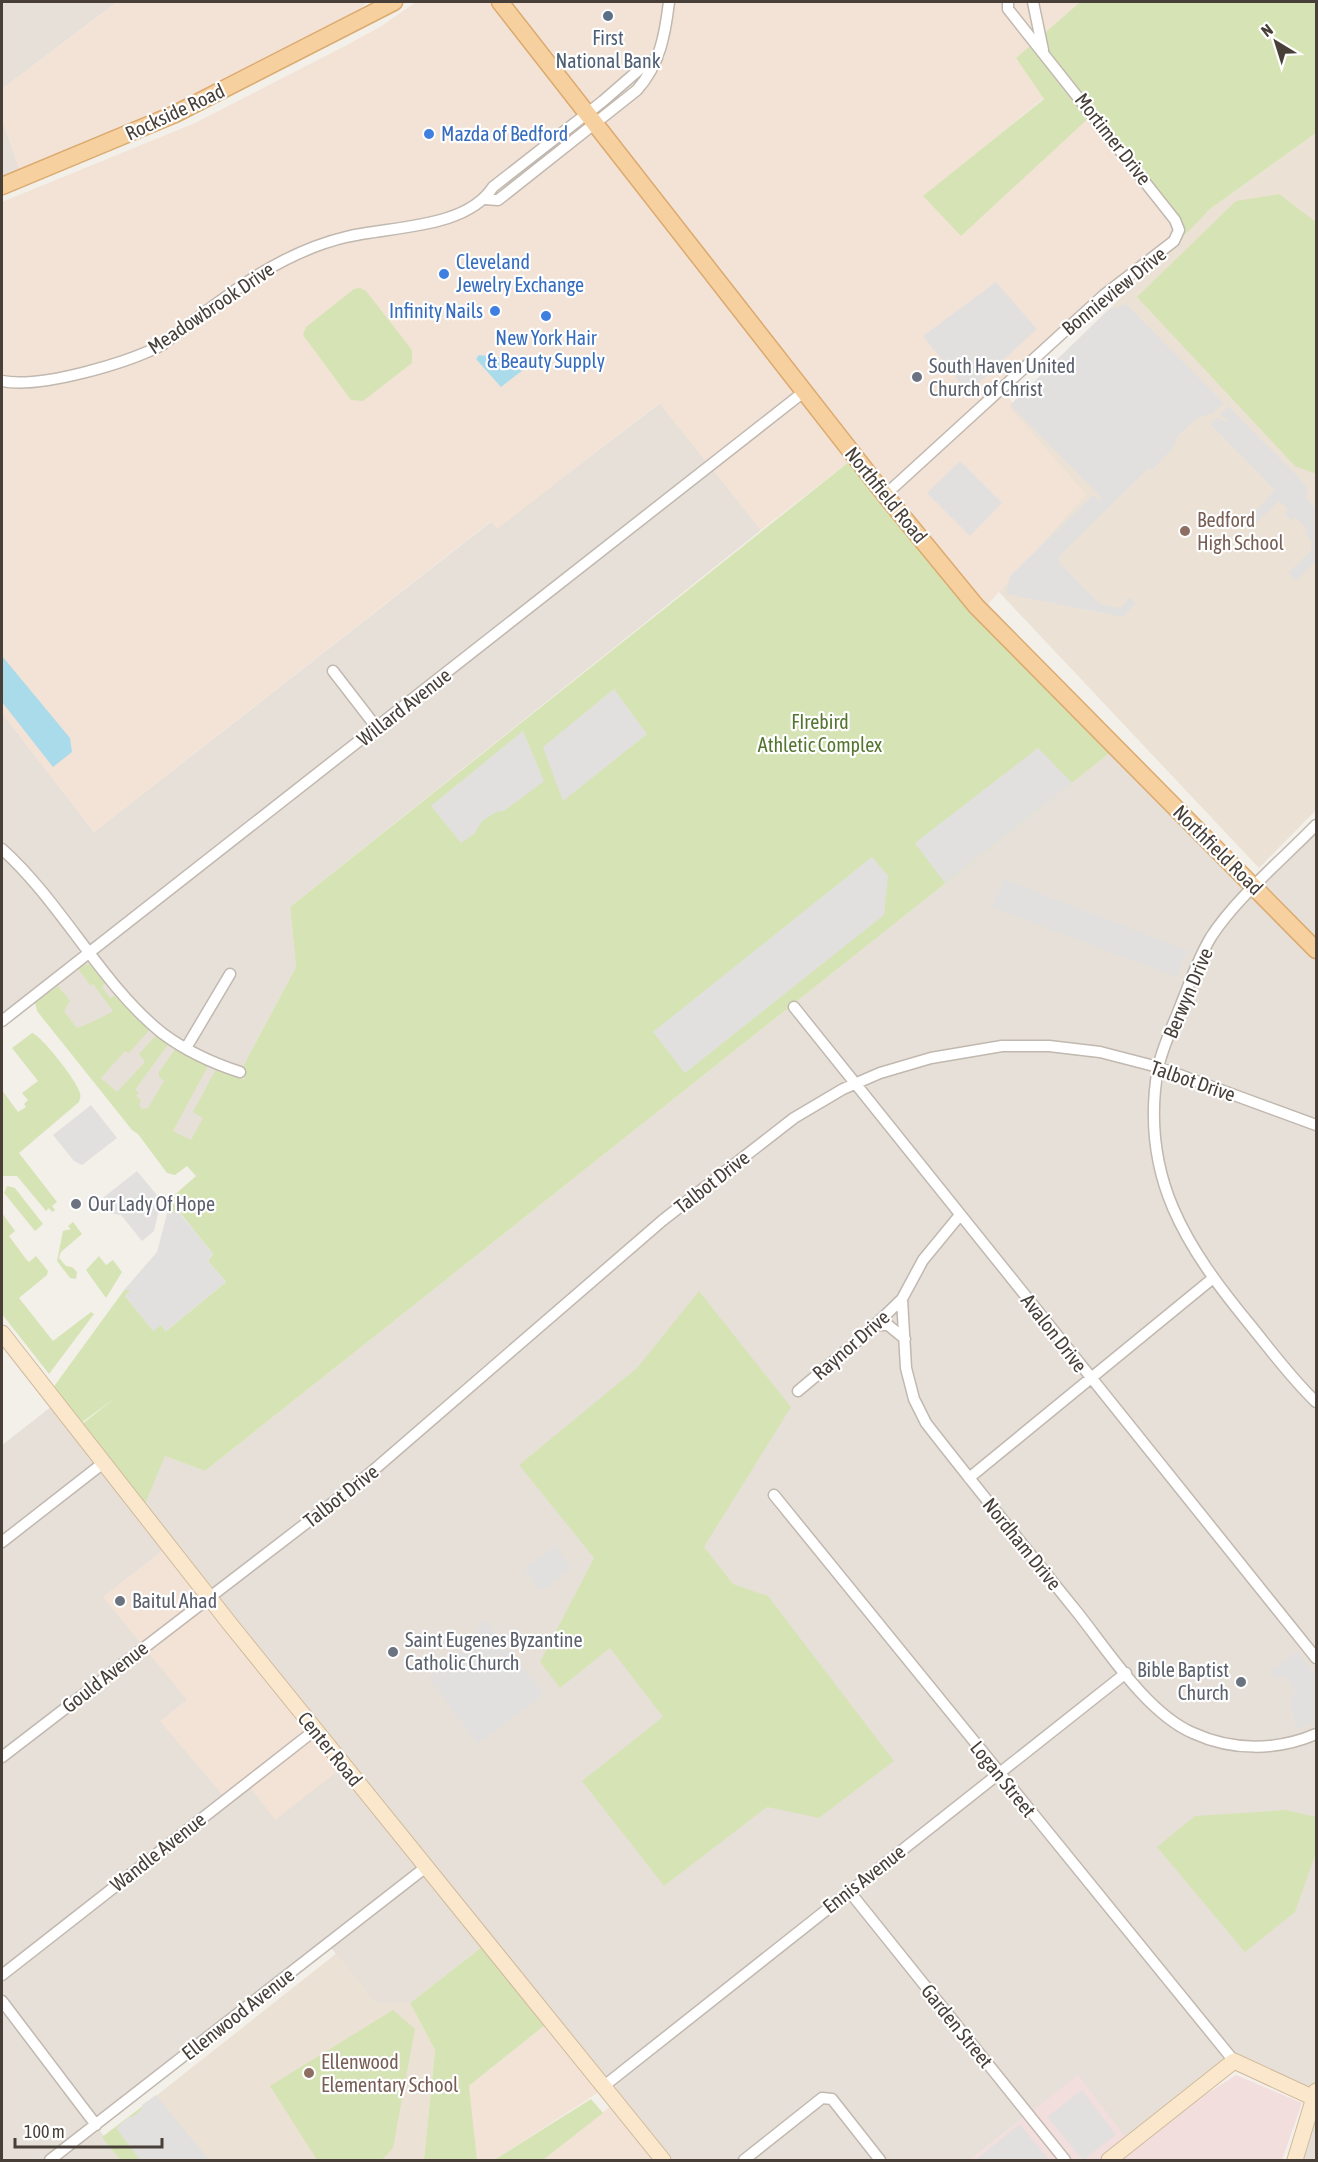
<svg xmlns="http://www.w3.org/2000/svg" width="1318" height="2162" viewBox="0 0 1318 2162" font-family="'Asap Condensed',sans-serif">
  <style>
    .residential { fill: #e7e0d8; fill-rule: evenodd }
    .commercial { fill: #f3e3d6 }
    .education { fill: #ebe1d4 }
    .medical { fill: #f3dede }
    .green { fill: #d6e4b5 }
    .parking { fill: #e2e0de }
    .water { fill: #aadbeb }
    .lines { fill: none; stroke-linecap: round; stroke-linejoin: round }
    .street-casing { stroke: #c1b8af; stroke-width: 13 }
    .secondary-casing { stroke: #d0ba9c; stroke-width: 17 }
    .primary-casing { stroke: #dbaa6f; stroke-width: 19 }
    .street { stroke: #fff; stroke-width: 10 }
    .secondary { stroke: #fbe8cc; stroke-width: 15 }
    .primary { stroke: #f7d09f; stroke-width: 16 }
    .service-dot { fill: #5c6f8a; stroke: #fff; stroke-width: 2 }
    .shop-dot { fill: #3f7fe0; stroke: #fff; stroke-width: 2 }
    .worship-dot { fill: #6b7280; stroke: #fff; stroke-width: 2 }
    .education-dot { fill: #8d6e63; stroke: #fff; stroke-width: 2 }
    .labels { text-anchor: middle; stroke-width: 4.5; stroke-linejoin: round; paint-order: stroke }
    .service-label { font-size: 20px; fill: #4e5e75; stroke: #fff }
    .street-label { font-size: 20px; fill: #473f38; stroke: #fff }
    .shop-label { font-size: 20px; fill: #366cbe; stroke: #fff; text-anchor: start }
    .worship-label { font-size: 20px; fill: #5b616d; stroke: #fff; text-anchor: start }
    .education-label { font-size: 20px; fill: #785e54; stroke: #fff; text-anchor: start }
    .park-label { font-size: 20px; fill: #54752f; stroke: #fff }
  </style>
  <rect width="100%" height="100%" fill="#f3efe9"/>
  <path class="residential" d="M2 2H117L2 89Z
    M2 119 22 177 2 186Z
    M660 403 761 530 290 907 296 967 240 1072 245 1080 199 1161 139 1125 36 995 2 1021V713L94 832 492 521 497 528Z
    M1116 748 1255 887 1316 825V2160H1295L1314 2098 1234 2061 1130 2143 1028 2114 970 2160H663L487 1943 410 2003H375L328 1944 96 2125 121 2160H2V1445L56 1403 102 1464 165 1456 205 1471ZM187 1700 226 1798 161 1721Z"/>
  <path class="commercial" d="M117 2H367L342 26 22 177 2 119V89Z
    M416 2H1080L1016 58 1044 98 924 196 1093 114 1179 230 1001 388 1086 494 981 612 855 457 761 530 659 403 497 529 491 521 94 832 2 713V202L195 123 347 45 380 27Z
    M168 1546 344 1766 275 1820 247 1783 226 1799 160 1721 187 1700 103 1597Z
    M550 2021 605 2088 494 2160H424L428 2119Z
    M616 2102 663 2160H543Z"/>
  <path class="education" d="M1316 133V810L1259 868 999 592 1086 494 1010 408 1210 209Z
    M337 1953 375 2003H410L435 2050 424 2160H206L156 2096Z"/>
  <path class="medical" d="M1078 2075 1130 2143 1236 2075 1302 2103 1282 2160H970Z"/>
  <path class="green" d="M1080 2H1316V133L1210 209 1185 235 1093 114 961 236 923 196 1044 99 1016 58Z
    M1279 194 1316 222V474L1295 466 1137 297 1236 201Z
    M360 288 366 291 412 350V363L363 401 351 400 303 335 306 327 354 289Z
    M855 457 885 495 1116 748 205 1471 165 1456 145 1504 82 1424 115 1398 81 1423 54 1388 55 1385 125 1289 131 1290 125 1296 153 1330 161 1325 166 1331 226 1282 208 1261 213 1254 178 1210 171 1214 168 1210 170 1199 196 1176 187 1166 175 1175 167 1173 138 1134 132 1130 37 1011 35 1003 58 986 70 1001 64 1011 77 1028C82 1027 110 1014 113 1011L93 984 91 986 78 969 84 964 92 965 107 980 102 987 110 998 118 994 151 1028 129 1053 125 1051 101 1078 117 1092 145 1062 139 1054 157 1034 169 1043 135 1090 139 1092 136 1096 141 1100 139 1105 142 1109 148 1108 164 1081 159 1077V1072L176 1048 208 1066 173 1131 191 1140 203 1118 193 1112 216 1069 245 1080 240 1072 296 967 290 907Z
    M32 1033C41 1035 78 1082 80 1093 81 1098 80 1098 79 1102L19 1153 57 1202 52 1206 55 1210 52 1212 49 1208 46 1211 17 1176H2V1090L18 1112 26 1107 24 1104 28 1100 22 1093 38 1081 12 1048Z
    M7 1186 15 1188 43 1224 35 1231 4 1193Z
    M2 1213 15 1231 9 1236 26 1259 29 1262 36 1256 48 1271 47 1275 19 1298 53 1341 91 1312 94 1314 49 1374 2 1314Z
    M73 1222 82 1234 61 1252 59 1258 66 1266 72 1267 77 1272 76 1279 70 1278 57 1261 63 1231 71 1229 68 1226Z
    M99 1256 106 1265 113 1260 122 1272 106 1298 86 1270Z
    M699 1291 791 1407 704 1547 733 1584 768 1596 894 1761 819 1818 767 1807 664 1886 582 1781 663 1717 610 1648 560 1688 540 1662 594 1558 519 1465 637 1368Z
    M1286 1810 1316 1817V1853L1295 1912 1245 1952 1157 1847 1195 1816Z
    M487 1943 550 2021 469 2086 477 2160H424L435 2050 410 2003Z
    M393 2010 415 2029 393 2148 382 2160H317L270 2086Z
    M156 2096 206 2160H120L102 2137Z
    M591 2099 603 2113 543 2160H494Z"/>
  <path class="parking" d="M996 282 1037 329 968 393 923 336Z
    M1126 304 1224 403 1212 414 1197 418 1177 437 1173 448 1153 469H1148L1059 556 1060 563 1100 604 1120 608 1130 597 1136 603 1123 617 1006 594 1010 576 1093 495 1099 500 1102 498 1010 405 1108 310Z
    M1228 406 1307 486V499L1316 508V561L1296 581 1288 573 1311 551 1312 542 1305 534 1308 530 1295 517 1291 521 1285 514 1288 509 1279 501 1256 523 1252 515 1275 490 1210 424 1217 418 1227 422 1228 420 1219 415Z
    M960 461 1002 503 970 536 927 493Z
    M614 689 647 734 563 801 543 747Z
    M523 731 544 781 504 811 496 812 482 821 474 834 461 843 431 806Z
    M1038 748 1072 783 945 883 915 843Z
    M872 857 888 876 884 915 685 1073 653 1032Z
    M1004 879 1188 951 1176 977 992 907Z
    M91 1105 117 1138 82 1165 74 1161 53 1135Z
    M137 1171 157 1195 160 1205 154 1231 142 1241 121 1215 109 1213 99 1201Z
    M168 1210 171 1214 177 1210 193 1229 213 1254 208 1261 226 1282 166 1331 161 1325 153 1331 125 1296 131 1290H124L157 1252Z
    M555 1546 572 1568 541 1591 524 1569Z
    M484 1619 544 1694 478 1744 429 1678 464 1649Z
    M1297 1651 1316 1676V1722L1296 1729 1290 1698 1295 1697 1293 1684H1290L1288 1676 1275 1679 1270 1672Z
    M1082 2090 1116 2135 1083 2160 1047 2117Z
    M156 2095 209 2160H140L116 2128 129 2117H133L142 2109V2105Z
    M1020 2124 1049 2160H975Z"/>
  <path class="water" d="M479 355 523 360V370L501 387 476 359Z
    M2 656 70 738 72 752 53 767 2 702Z"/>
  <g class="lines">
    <g class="street-casing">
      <path id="street" d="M1033 2 1043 50
        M485 199 498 200 637 90C660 64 665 35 669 2
        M2 381C40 389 127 363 162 345 219 302 274 254 346 237 391 226 466 229 493 187L603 101 641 68 657 58
        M885 495 1104 295 1174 241 1179 230 1175 220 1008 9V2
        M333 671 377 728
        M1316 825C1284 858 1236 898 1211 937 1197 960 1188 988 1178 1012 1171 1030 1162 1049 1158 1068 1139 1176 1186 1247 1251 1326 1272 1352 1292 1379 1316 1402
        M2 849C62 903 101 984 162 1033 186 1051 212 1063 240 1072
        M794 1007 1316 1658
        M2 1021 805 391
        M186 1048 230 974
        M960 1215 923 1260 902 1299 906 1368 914 1399 926 1423C975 1486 1026 1549 1077 1612 1108 1651 1147 1713 1193 1733 1232 1751 1277 1751 1316 1734
        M876 1325H888L905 1339
        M798 1391 867 1333 902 1299
        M969 1478 1212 1279
        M774 1495 1234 2061
        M2 1542 102 1464
        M2 1757 361 1481 663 1220 794 1118 843 1089 880 1073 931 1058 1002 1046H1049L1100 1052 1158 1067 1316 1125
        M849 1891 1065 2160
        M2 1975 315 1730
        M2 2001 96 2125
        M604 2086 1126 1673
        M50 2160 426 1867
        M744 2160 822 2098 832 2099 880 2160"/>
    </g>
    <g class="secondary-casing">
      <path id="secondary" d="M2 1333 230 1624 663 2160
        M1109 2160 1234 2061 1314 2098
        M1295 2160 1316 2091"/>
    </g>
    <g class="primary-casing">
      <path id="primary" d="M500 2 885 495 976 606 1316 950
        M2 186 175 114 394 2"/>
    </g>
    <use href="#street" class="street"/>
    <use href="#secondary" class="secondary"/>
    <use href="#primary" class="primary"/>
  </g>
  <circle class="service-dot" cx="608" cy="16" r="6"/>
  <g class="shop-dot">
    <circle cx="429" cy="134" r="6"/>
    <circle cx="444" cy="274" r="6"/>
    <circle cx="495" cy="311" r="6"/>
    <circle cx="546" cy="316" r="6"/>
  </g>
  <g class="worship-dot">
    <circle cx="917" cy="377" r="6"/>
    <circle cx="76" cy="1204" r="6"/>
    <circle cx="120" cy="1601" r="6"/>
    <circle cx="393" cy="1652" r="6"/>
    <circle cx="1241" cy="1682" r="6"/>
  </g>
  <g class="education-dot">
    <circle cx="1185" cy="531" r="6"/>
    <circle cx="309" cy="2073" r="6"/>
  </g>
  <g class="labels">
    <g class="service-label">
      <text x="608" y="45">First<tspan x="608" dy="23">National Bank</tspan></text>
    </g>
    <g class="street-label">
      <text transform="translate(175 112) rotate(-25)" y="7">Rockside Road</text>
      <text transform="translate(1113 139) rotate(52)" y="7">Mortimer Drive</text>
      <text transform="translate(1114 291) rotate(-39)" y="7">Bonnieview Drive</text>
      <text transform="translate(211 308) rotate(-34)" y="7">Meadowbrook Drive</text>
      <text transform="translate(886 495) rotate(51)" y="7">Northfield Road</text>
      <text transform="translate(404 707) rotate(-38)" y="7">Willard Avenue</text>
      <text transform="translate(1218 850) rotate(45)" y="7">Northfield Road</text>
      <text transform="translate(1188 993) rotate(-67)" y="7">Berwyn Drive</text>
      <text transform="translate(1193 1081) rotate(19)" y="7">Talbot Drive</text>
      <text transform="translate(712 1182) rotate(-38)" y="7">Talbot Drive</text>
      <text transform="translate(1054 1333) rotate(52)" y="7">Avalon Drive</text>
      <text transform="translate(851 1345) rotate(-41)" y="7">Raynor Drive</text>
      <text transform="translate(341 1496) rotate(-38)" y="7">Talbot Drive</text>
      <text transform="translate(1022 1544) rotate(51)" y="7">Nordham Drive</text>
      <text transform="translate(105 1677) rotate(-38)" y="7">Gould Avenue</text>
      <text transform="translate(330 1749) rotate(51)" y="7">Center Road</text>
      <text transform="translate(1003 1779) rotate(51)" y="7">Logan Street</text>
      <text transform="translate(158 1852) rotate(-38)" y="7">Wandle Avenue</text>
      <text transform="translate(864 1879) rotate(-38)" y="7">Ennis Avenue</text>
      <text transform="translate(238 2014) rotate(-38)" y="7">Ellenwood Avenue</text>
      <text transform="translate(957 2026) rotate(51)" y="7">Garden Street</text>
    </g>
    <g class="shop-label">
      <text x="441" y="141">Mazda of Bedford</text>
      <text x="456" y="269">Cleveland<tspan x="456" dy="23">Jewelry Exchange</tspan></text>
      <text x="483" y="318" text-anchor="end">Infinity Nails</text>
      <text x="546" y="345" text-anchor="middle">New York Hair<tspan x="546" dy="23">&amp; Beauty Supply</tspan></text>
    </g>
    <g class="worship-label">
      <text x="929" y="373">South Haven United<tspan x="929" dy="23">Church of Christ</tspan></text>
      <text x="88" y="1211">Our Lady Of Hope</text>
      <text x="132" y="1608">Baitul Ahad</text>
      <text x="405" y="1647">Saint Eugenes Byzantine<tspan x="405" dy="23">Catholic Church</tspan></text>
      <text x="1229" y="1677" text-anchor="end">Bible Baptist<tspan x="1229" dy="23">Church</tspan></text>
    </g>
    <g class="education-label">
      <text x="1197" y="527">Bedford<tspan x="1197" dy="23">High School</tspan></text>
      <text x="321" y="2069">Ellenwood<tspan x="321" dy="23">Elementary School</tspan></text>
    </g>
    <g class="park-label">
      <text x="820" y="729">FIrebird<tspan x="820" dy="23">Athletic Complex</tspan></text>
    </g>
  </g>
  <rect width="1318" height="2162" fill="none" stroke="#473f38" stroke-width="6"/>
  <g transform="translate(1276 42) rotate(322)" stroke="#ffffff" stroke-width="4.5" paint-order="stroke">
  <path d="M0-4.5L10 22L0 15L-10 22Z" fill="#473f38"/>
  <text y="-9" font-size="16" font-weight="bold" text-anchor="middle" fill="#473f38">N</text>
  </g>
  <path d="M15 2138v9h147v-9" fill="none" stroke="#473f38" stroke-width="3"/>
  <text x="24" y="2138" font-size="18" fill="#473f38" stroke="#ffffff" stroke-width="4.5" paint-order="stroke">100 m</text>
</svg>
